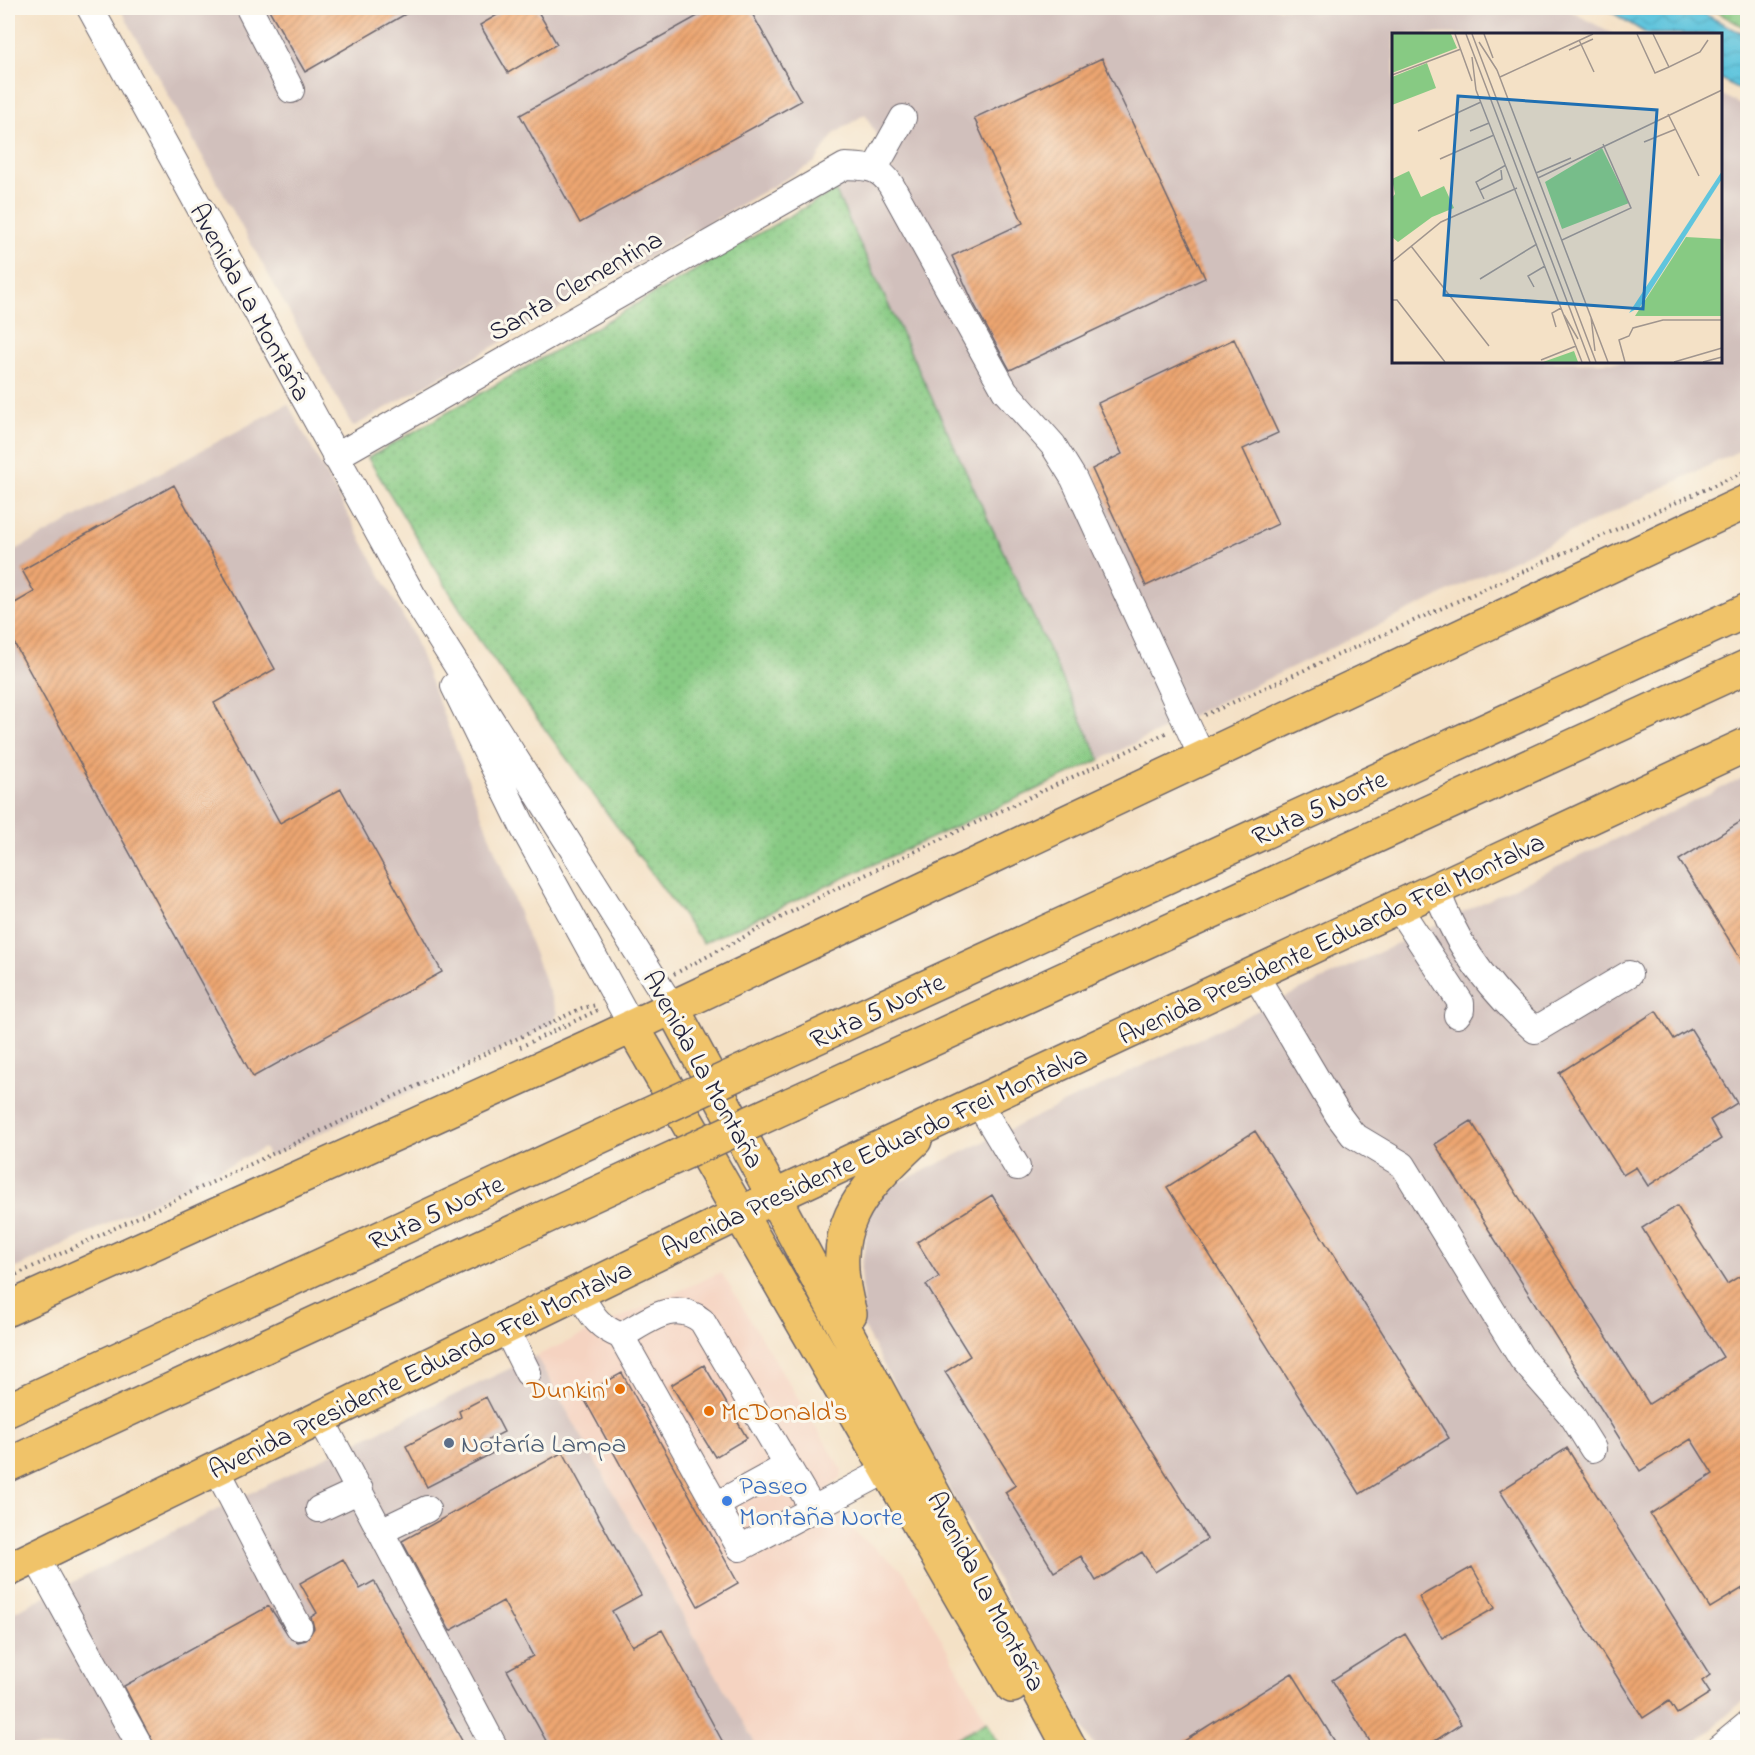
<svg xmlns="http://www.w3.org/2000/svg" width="1755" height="1755" viewBox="0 0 1755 1755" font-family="'Indie Flower',sans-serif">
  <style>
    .built { fill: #f5d3c1 }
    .industrial { fill: #d1c0bc }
    .green { fill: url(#green-dots); stroke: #54765f; stroke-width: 1.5 }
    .water { fill: url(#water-waves); stroke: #41748c; stroke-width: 1.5 }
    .building { fill: url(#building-hatch) }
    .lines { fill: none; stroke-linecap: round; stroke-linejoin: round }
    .minor-casing { stroke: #6c656c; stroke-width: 28 }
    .major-casing { stroke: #6c656c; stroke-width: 36 }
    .highway-casing { stroke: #6c656c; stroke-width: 36 }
    .path { stroke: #6c656c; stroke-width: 4; stroke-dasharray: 1.5 4.5; stroke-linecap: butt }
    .minor { stroke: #fff; stroke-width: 26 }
    .major { stroke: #f0c369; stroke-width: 33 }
    .highway { stroke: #f0c369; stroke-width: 33 }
    .highway-bridge-casing { stroke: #6c656c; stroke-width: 36; stroke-linecap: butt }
    .highway-bridge { stroke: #f0c369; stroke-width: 33 }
    .food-dot { fill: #e8710a; stroke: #fbf7ec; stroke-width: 2 }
    .service-dot { fill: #5c6f8a; stroke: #fbf7ec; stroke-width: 2 }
    .shop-dot { fill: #3f7fe0; stroke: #fbf7ec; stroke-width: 2 }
    .labels { text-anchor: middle; stroke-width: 6; stroke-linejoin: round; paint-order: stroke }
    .street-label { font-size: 27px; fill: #22223b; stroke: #fbf7ec }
    .food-label { font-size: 27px; fill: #c56008; stroke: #fbf7ec; text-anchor: end }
    .service-label { font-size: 27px; fill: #4e5e75; stroke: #fbf7ec; text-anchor: start }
    .shop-label { font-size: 27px; fill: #366cbe; stroke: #fbf7ec; text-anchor: start }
    .inset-road { fill: none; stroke: #a0958e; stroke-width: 1.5 }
    .view { fill: #1f6fb2; fill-opacity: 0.15; stroke: #1f6fb2; stroke-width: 3 }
    .inset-edge { fill: none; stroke: #22223b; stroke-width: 3 }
  </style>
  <defs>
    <pattern id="green-dots" width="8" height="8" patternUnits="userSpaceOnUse" patternTransform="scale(1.5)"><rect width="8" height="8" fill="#87ca83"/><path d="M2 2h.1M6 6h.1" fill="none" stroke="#74ad72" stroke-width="1.8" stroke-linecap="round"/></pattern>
    <pattern id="water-waves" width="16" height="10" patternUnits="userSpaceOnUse" patternTransform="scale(1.5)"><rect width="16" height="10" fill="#60c5dd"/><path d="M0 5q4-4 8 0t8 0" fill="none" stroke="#53a9bf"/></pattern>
    <pattern id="building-hatch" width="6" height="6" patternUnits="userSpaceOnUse" patternTransform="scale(1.5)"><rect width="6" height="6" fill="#eda671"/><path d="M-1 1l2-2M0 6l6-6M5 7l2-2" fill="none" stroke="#c0875e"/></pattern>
  </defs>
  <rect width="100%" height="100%" fill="#fbf7ec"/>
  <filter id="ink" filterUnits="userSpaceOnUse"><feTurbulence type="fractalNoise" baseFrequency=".0167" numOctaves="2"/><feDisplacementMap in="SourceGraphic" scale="12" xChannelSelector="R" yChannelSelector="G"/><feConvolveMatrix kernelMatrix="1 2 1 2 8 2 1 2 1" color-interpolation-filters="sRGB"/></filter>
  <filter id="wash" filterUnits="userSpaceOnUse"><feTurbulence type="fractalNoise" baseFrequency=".008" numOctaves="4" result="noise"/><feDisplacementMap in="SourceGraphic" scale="24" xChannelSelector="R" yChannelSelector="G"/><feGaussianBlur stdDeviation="1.35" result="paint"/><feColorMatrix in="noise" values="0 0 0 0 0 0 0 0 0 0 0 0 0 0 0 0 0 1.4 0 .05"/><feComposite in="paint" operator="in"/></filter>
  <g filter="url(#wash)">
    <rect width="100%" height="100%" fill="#f4e1c6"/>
    <path class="built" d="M721 1272 842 1470 841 1477 829 1488 844 1514 846 1525 904 1572 987 1721 941 1747H757L536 1356Z"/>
    <path class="industrial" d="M120 8H1565L1613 34H1394V362H1720L1721 94 1747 109V447L1100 760 835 190 858 178 872 181 894 168 865 114 834 134 815 162 353 427Z
      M288 404 413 635 557 1013 551 1026 269 1157 264 1148 8 1272V554Z
      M1747 776V1697L1692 1747H1095L1029 1639 864 1328 861 1269 873 1195Z
      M536 1356 757 1747H8V1615L234 1501Z"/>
    <path class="green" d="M1710 8H1747V29Z
      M835 190 1100 760 703 943 479 640 368 458Z
      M987 1721 1000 1747H941Z"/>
    <path class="water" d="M1605 8H1693L1747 36V94L1721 79 1720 34H1647Z"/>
    <g id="blocks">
      <path class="building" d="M268 8H416L305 72Z
        M509 8H536L557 44 508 73 480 25Z
        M712 8H749L801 101 580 223 520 115Z
        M1102 58 1205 278 1010 370 974 304 952 256 1023 223 974 118Z
        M1234 339 1278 433 1243 449 1278 524 1146 586 1092 469 1122 454 1098 403Z
        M174 485 275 669 214 703 280 823 341 789 442 972 253 1077 8 632V607L34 592 22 570Z
        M1748 817V970L1679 860Z
        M1656 1011 1674 1039 1691 1029 1737 1103 1710 1120 1721 1139 1648 1186 1636 1167 1623 1175 1559 1073Z
        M1471 1121 1649 1404 1723 1357 1642 1228 1677 1206 1727 1284 1748 1271V1585L1710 1608 1650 1514 1713 1474 1691 1439 1640 1471 1435 1144Z
        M1255 1131 1449 1438 1360 1494 1167 1187Z
        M992 1195 1207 1539 1155 1572 1142 1552 1096 1581 1081 1556 1054 1572 1005 1492 1016 1485 945 1372 970 1356 926 1285 939 1277 917 1242Z
        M704 1365 747 1438 715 1457 671 1385Z
        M622 1373 738 1583 698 1606 582 1395Z
        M486 1397 504 1432 486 1441 493 1453 427 1487 406 1446 461 1417 459 1411Z
        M1567 1448 1710 1675 1702 1681 1710 1693 1677 1714 1669 1701 1643 1718 1500 1491Z
        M563 1452 641 1595 612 1611 632 1646 662 1630 726 1748H550L507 1670 533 1656 503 1601 450 1631 402 1541Z
        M343 1559 360 1589 374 1581 466 1748H156L124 1686 269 1606 291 1639 298 1642 306 1640 314 1628 311 1617 317 1613 300 1583Z
        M1472 1567 1495 1608 1442 1638 1419 1597Z
        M1405 1634 1461 1724 1424 1748H1374L1332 1680Z
        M1292 1673 1339 1748H1173Z"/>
    </g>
  </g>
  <g filter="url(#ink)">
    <use href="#blocks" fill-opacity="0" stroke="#6c656c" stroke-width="1.5"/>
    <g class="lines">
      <g class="minor-casing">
        <path id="minor" d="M90 8 413 596 672 1007
          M249 8 291 90
          M875 168 903 118
          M335 457 845 166C866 167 879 166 891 185L1005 391 1053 445 1074 479 1203 759
          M454 686 524 829 632 1026
          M1437 889C1454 944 1492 992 1535 1030L1629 974
          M1398 907 1461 1003V1010L1457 1015
          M1254 973 1338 1115 1353 1135 1403 1165 1522 1359 1573 1417 1593 1449
          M978 1102 1017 1167
          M578 1292C592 1314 596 1326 621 1336L740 1548 887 1470
          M505 1327 528 1373
          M621 1336C648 1321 674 1298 702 1321L813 1509
          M320 1417 495 1748
          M216 1468 299 1627
          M716 1505 787 1466
          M319 1509 360 1490
          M381 1531 427 1509
          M35 1556 141 1748
          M1719 1748 1748 1724"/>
      </g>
      <g class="major-casing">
        <path id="major" d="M672 1007 1070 1748
          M632 1026 1012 1686
          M8 1309 601 1041 1748 501
          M850 1314C826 1228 856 1196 915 1140
          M8 1570 776 1196 1748 744"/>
      </g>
      <g class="highway-casing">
        <path id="highway" d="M767 1060 1748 610
          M791 1104 1748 666
          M8 1410 621 1127
          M8 1465 645 1171"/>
      </g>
      <path class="path" d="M1205 715 1748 470
        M674 974 831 891 1168 732
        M520 1047 600 1009
        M11 1277 582 1008 597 1005"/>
      <use href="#minor" class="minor"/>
      <use href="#major" class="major"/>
      <use href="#highway" class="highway"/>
      <g class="highway-bridge-casing">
        <path id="highway-bridge" d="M621 1127 767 1060
          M645 1171 791 1104"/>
      </g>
      <use href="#highway-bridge" class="highway-bridge"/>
    </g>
  </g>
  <g class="food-dot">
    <circle cx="620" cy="1389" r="6"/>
    <circle cx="709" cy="1411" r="6"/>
  </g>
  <circle class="service-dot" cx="449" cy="1443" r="6"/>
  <circle class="shop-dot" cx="727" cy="1501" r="6"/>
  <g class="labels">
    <g class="street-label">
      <text transform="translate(575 285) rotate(-30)" y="9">Santa Clementina</text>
      <text transform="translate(251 302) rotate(61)" y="9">Avenida La Montaña</text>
      <text transform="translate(1319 807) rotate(-25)" y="9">Ruta 5 Norte</text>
      <text transform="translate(1331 938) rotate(-25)" y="9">Avenida Presidente Eduardo Frei Montalva</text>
      <text transform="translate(877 1010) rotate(-25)" y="9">Ruta 5 Norte</text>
      <text transform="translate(704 1069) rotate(61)" y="9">Avenida La Montaña</text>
      <text transform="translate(874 1151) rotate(-25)" y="9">Avenida Presidente Eduardo Frei Montalva</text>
      <text transform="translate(436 1212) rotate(-25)" y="9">Ruta 5 Norte</text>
      <text transform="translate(420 1369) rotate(-26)" y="9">Avenida Presidente Eduardo Frei Montalva</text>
      <text transform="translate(987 1591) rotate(62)" y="9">Avenida La Montaña</text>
    </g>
    <g class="food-label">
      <text x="608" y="1398">Dunkin'</text>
      <text x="721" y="1420" text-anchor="start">McDonald's</text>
    </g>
    <g class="service-label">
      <text x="461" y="1452">Notaría Lampa</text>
    </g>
    <g class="shop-label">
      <text x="739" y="1494">Paseo<tspan x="739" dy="31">Montaña Norte</tspan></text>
    </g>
  </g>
  <g transform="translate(1392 33)">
    <rect width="330" height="330" fill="#f4e1c6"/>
    <path d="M0 1H59L65 15 0 40ZM35 30 44 55 0 72V44ZM210 115 237 170 170 196 153 149ZM17 138 29 164 52 153 62 175 40 184 6 209 0 204V165L3 161 0 146ZM294 204 330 206V283H243ZM182 318 186 329H151Z" fill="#87ca83"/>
    <path d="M330 138V146L248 274 237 280Z" fill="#60c5dd"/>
    <path class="inset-road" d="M63 1 80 48M74 1 198 329M80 1 204 329M92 1 101 25M245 1 263 40 277 34M261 1 277 34 308 19 316 7M187 7 202 39M87 9 105 37M177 17 201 6M80 24 84 57M105 37 216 329M0 42 69 16M108 44 201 1M84 57 190 329M276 81 307 143M26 98 89 69M78 98 97 90M252 109 284 96M48 126 102 102M144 140 179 125M146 145 330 57M88 157 110 146 109 137M92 166 84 149 114 132M170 207 239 175 211 111M19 213 97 313M0 229 49 189 125 155M88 246 145 211M142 254 136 243 153 233M0 267H5L53 329M172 282 186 306M199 284 203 318M164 294 160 280 169 275M149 327 184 313M233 329 227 307 237 303 241 295 271 287H330M282 329 330 315M311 329 330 324"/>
    <path class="view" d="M66 63 265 77 251 276 52 262Z"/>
    <rect width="330" height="330" class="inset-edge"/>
  </g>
  <rect width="1755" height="1755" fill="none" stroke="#fbf7ec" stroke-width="30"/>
</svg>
